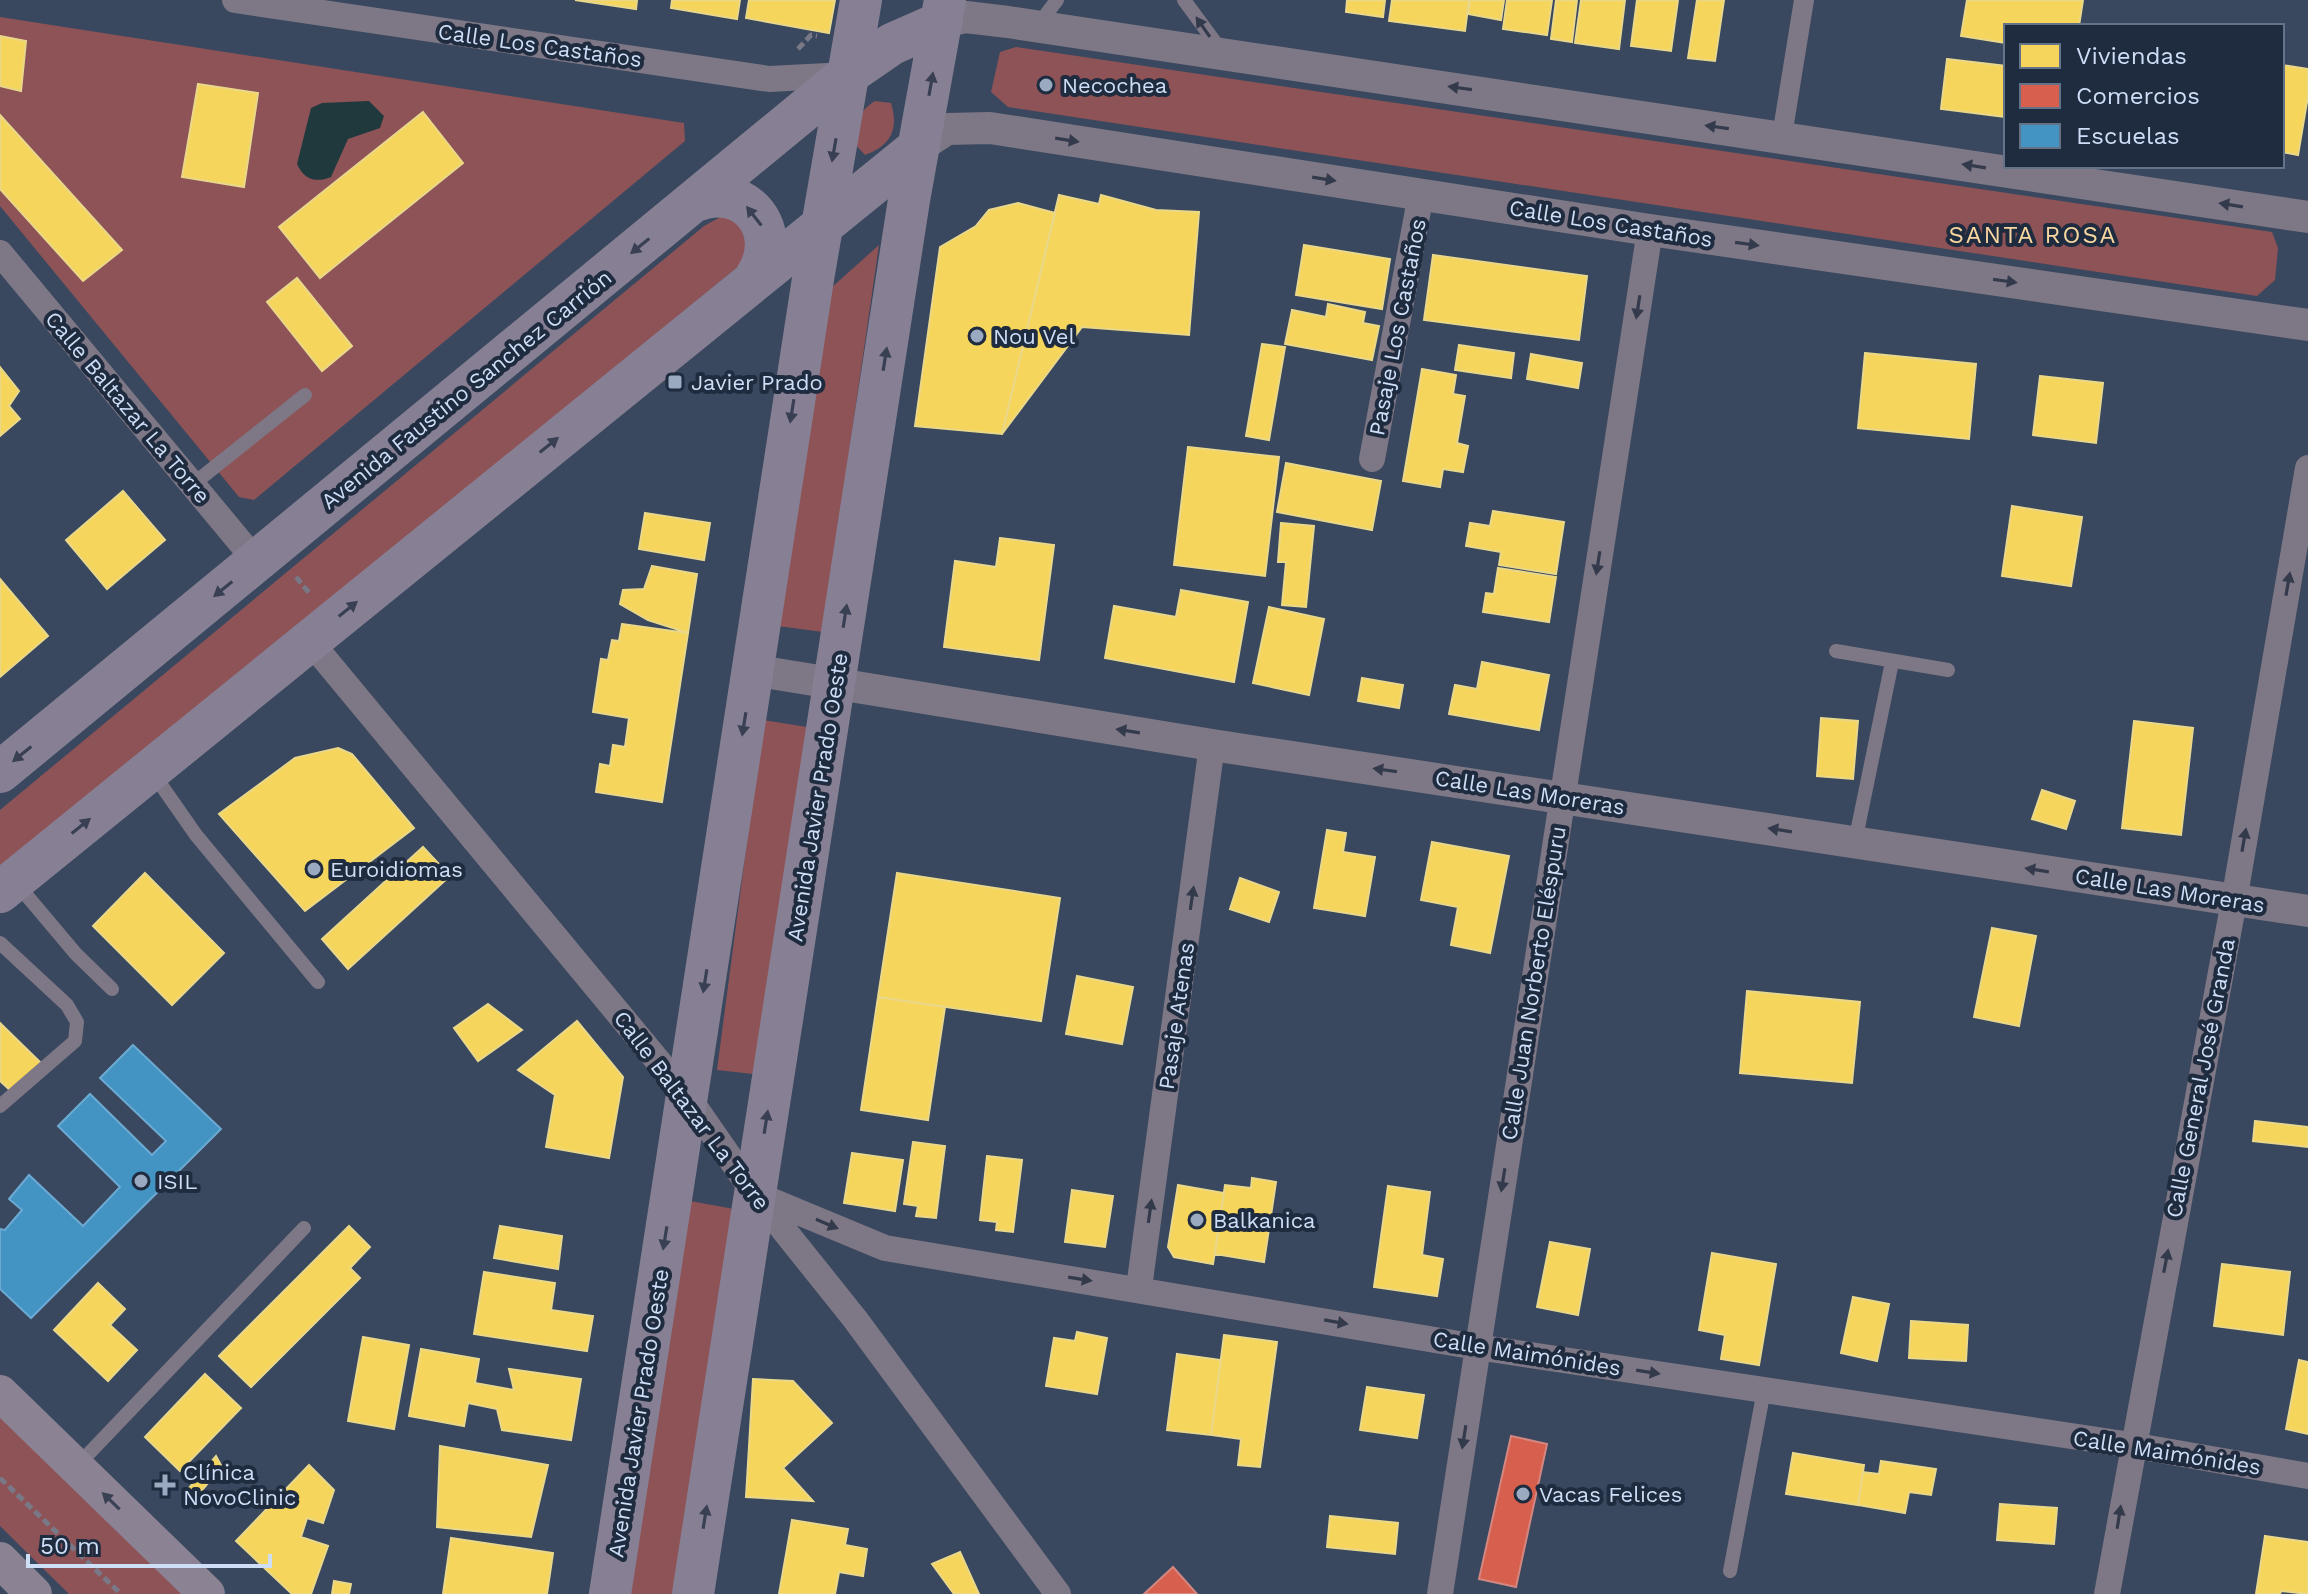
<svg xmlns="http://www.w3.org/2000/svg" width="2308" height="1594" viewBox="0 0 2308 1594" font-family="'Work Sans',sans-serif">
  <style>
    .green { fill: #8e5357 }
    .water { fill: #20393c }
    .homes { fill: #f6d55c; stroke: #ead88a; stroke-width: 2 }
    .shops { fill: #d6604d; stroke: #d48680; stroke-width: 2 }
    .schools { fill: #4393c3; stroke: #6daad3; stroke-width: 2 }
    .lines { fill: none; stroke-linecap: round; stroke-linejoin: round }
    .path { stroke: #797887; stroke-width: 5; stroke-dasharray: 8 4; stroke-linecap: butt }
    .service { stroke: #7e7786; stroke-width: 14 }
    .pedestrian { stroke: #7e7786; stroke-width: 20 }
    .minor { stroke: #7e7786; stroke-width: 26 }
    .tertiary { stroke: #7e7786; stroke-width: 32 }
    .secondary { stroke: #8b8294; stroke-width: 36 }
    .primary { stroke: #878094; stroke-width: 42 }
    .oneway { fill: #323a4c }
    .oneway2 { fill: #394054 }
    .oneway3 { fill: #3a4154 }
    .poi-dot { fill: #9aaac1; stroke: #1f2b3e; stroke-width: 3 }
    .labels { text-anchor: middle; stroke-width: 8; stroke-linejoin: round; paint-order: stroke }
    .street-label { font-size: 22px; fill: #cedef7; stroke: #1f2b3e }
    .poi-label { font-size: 22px; fill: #cedef7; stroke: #1f2b3e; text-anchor: start }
    .neighbourhood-label { font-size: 24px; letter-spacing: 2px; fill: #f8d6a0; stroke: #1f2b3e }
  </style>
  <rect width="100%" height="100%" fill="#39485e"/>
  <path class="green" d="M0 17 684 123 685 141 254 500 239 497 0 206Z
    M1016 47 2272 232 2278 248 2275 280 2257 296 1008 107 991 92 1000 52Z
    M875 101 891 103C899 129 891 146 865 155L854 143C856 124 858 111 875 101Z
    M724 215 747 223 744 262 0 869V810L704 226Z
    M879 245 823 632 770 625 831 288Z
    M763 720 807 727 762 1075 717 1070Z
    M690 1201 734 1209 673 1594H630Z
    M0 1413 186 1594H69L0 1526Z"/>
  <path class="water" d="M369 101 384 116 380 128 348 139 331 177C316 183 304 180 297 164L311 108 322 103Z"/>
  <path class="homes" d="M575 0H637L636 9Z
    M672 0H740L737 19 671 8Z
    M749 0H835L829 33 746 18Z
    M1347 0H1385L1383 17 1346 12Z
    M1392 0H1469L1465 31 1389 21Z
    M1470 0H1504L1501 20 1468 14Z
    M1507 0H1552L1547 35 1503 29Z
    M1556 0H1577L1572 42 1551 39Z
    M1581 0H1625L1619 49 1575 43Z
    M1637 0H1678L1671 51 1631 46Z
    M1697 0H1724L1715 61 1688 58Z
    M1967 0H2083L2079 26H2006V43L1961 36Z
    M0 36 26 41 21 91 0 86Z
    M1947 59 2006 66V117L1941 109Z
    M2282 65 2308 69V96L2298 155 2282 152Z
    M198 84 258 93 244 187 182 177Z
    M423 112 463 163 320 278 279 227Z
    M0 115 122 250 83 281 0 189Z
    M1059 195 1099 204 1101 195 1156 210 1199 212 1189 335 1082 327 1002 434Z
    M1018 203 1055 213 1002 434 915 426 940 247 976 226 989 210Z
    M1304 245 1390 259 1382 309 1296 295Z
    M1433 255 1587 276 1579 340 1424 320Z
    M297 278 352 346 322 371 267 302Z
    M1328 304 1365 312 1363 323 1379 326 1372 360 1285 344 1292 310 1326 317Z
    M1262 344 1285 347 1269 440 1246 436Z
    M1459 345 1514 353 1511 378 1455 370Z
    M1865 353 1976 364 1969 439 1858 428Z
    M1531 354 1582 363 1578 388 1527 379Z
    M0 367 19 391 9 406 20 419 0 436Z
    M1422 369 1456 375 1453 394 1465 396 1457 443 1468 446 1463 472 1443 469 1440 487 1403 481Z
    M2040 376 2103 383 2096 443 2033 435Z
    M1188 447 1279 457 1265 576 1174 565Z
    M1286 463 1381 481 1372 530 1277 512Z
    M123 491 165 540 107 589 66 540Z
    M2012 506 2082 517 2071 586 2002 576Z
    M1493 511 1564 522 1556 574 1499 565 1501 552 1466 546 1470 523 1490 526Z
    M645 513 710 523 704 560 639 549Z
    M1281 523 1314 526 1306 607 1282 605 1286 562H1278Z
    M1000 538 1054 545 1039 660 944 647 955 561 996 567Z
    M652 566 697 574 688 633 648 620 620 604 623 590 644 589Z
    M1498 568 1556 577 1549 622 1483 612 1486 593 1494 594Z
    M0 579 48 636 0 677Z
    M1181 590 1248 602 1234 682 1105 658 1114 606 1176 617Z
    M1269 607 1324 619 1309 695 1253 683Z
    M622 624 688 633 662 802 596 792 600 764 610 766 613 745 625 747 629 718 593 712 601 659 608 660 612 640 619 641Z
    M1482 662 1549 675 1539 730 1449 714 1455 685 1477 689Z
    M1362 678 1403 685 1399 708 1358 701Z
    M1821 718 1858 721 1853 779 1817 776Z
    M2134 721 2193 728 2181 835 2122 828Z
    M338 748 352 754 414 828 305 911 219 814 295 758Z
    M2042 790 2075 801 2066 829 2032 819Z
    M1327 830 1346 833 1343 852 1375 857 1365 916 1314 908Z
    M1432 842 1509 856 1490 953 1451 945 1458 907 1421 900Z
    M423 847 450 876 348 969 322 939Z
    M145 873 224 953 172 1005 93 926Z
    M897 873 1060 898 1041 1021 878 997Z
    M1240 878 1279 892 1269 922 1230 909Z
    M1992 928 2036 936 2019 1026 1974 1017Z
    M1077 976 1133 987 1122 1044 1066 1034Z
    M1747 991 1860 1002 1852 1083 1740 1073Z
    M878 997 945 1007 928 1120 861 1110Z
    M488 1004 522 1030 478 1061 454 1028Z
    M577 1021 623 1077 609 1158 546 1147 555 1095 518 1070Z
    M0 1023 41 1063 12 1092 0 1081Z
    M2255 1121 2308 1127V1147L2253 1141Z
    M913 1142 945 1146 936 1218 916 1216 918 1206 904 1204Z
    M852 1153 903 1160 895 1211 844 1203Z
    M987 1156 1022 1160 1013 1232 996 1230 997 1222 980 1220Z
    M1252 1178 1276 1182 1264 1262 1215 1254 1225 1185 1251 1188Z
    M1178 1185 1224 1193 1213 1264 1174 1257 1168 1247Z
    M1388 1186 1430 1192 1422 1255 1443 1259 1437 1296 1374 1287Z
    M1072 1190 1113 1196 1105 1247 1065 1242Z
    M349 1226 370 1247 350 1268 360 1278 251 1387 219 1356Z
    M500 1226 562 1236 558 1269 494 1258Z
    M1550 1242 1590 1249 1578 1315 1537 1307Z
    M1712 1253 1776 1264 1759 1365 1721 1359 1725 1335 1699 1330Z
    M2222 1264 2290 1272 2283 1335 2214 1326Z
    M484 1272 555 1283 551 1310 593 1316 587 1351 474 1334Z
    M98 1283 125 1309 110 1325 137 1350 108 1381 54 1330Z
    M1853 1297 1889 1304 1877 1361 1841 1353Z
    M1911 1321 1968 1325 1966 1361 1909 1358Z
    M1077 1332 1107 1338 1097 1394 1046 1386 1054 1338 1075 1341Z
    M1224 1335 1277 1342 1260 1467 1238 1465 1241 1439 1211 1435Z
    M363 1337 409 1345 394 1429 348 1421Z
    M421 1349 479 1359 475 1383 514 1390 509 1369 581 1379 571 1440 502 1430 497 1409 468 1403 464 1426 409 1416Z
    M1177 1354 1221 1360 1211 1435 1167 1430Z
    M2299 1360 2308 1362V1434L2286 1429Z
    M205 1374 241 1408 180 1471 145 1437Z
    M753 1379 793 1381 832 1423 783 1468 813 1501 746 1497Z
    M1367 1387 1424 1395 1417 1438 1360 1430Z
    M440 1446 548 1465 531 1537 437 1527Z
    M1793 1453 1864 1465 1858 1505 1786 1494Z
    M216 1456 222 1467 197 1496 188 1489Z
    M1881 1461 1936 1469 1931 1495 1909 1492 1905 1513 1858 1505 1863 1472 1879 1474Z
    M309 1465 334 1490 323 1523 307 1518 301 1537 328 1546 311 1594H292L236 1541Z
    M2000 1504 2057 1508 2054 1544 1997 1540Z
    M1330 1516 1398 1523 1395 1554 1327 1547Z
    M792 1520 848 1529 845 1545 867 1549 863 1576 839 1572 835 1594H779Z
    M2265 1536 2308 1542V1594L2281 1591 2280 1594H2256Z
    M451 1538 553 1553 547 1594H443Z
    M960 1552 979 1594H954L932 1564Z
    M334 1581 351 1584 349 1594H332Z"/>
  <path class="shops" d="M1511 1436 1547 1444 1516 1587 1479 1579Z
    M1173 1567 1197 1594H1144Z"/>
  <path class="schools" d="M133 1045 221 1129 31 1318 0 1289V1229L5 1230 22 1210 9 1199 29 1175 83 1226 120 1187 58 1126 90 1094 152 1155 166 1141 100 1078Z"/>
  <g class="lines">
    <path class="path" d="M798 49 811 35 817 36
      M296 577 310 594
      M0 1478 121 1594"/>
    <path class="service" d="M1184 0 1220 49
      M1038 25 1057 0
      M192 485 305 395
      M1836 651 1948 670
      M152 772 196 835 318 982
      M1855 842 1892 662
      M17 884 76 954 112 989
      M0 943 67 1005 77 1022 75 1041 0 1106
      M76 1467 304 1228
      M1730 1571 1764 1390"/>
    <path class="pedestrian" d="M1782 136 1804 0"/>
    <path class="minor" d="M235 0 769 79 847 75
      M0 253 256 561
      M1372 459 1421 194
      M309 640 687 1096 755 1194 855 1319 1058 1594
      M755 1194 885 1248 1477 1347 2131 1445 2308 1476
      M1139 1288 1212 745
      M1440 1594 1650 230
      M2107 1594 2234 901 2308 468"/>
    <path class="tertiary" d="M942 22 966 17 1008 22 2308 217
      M919 147 947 129 990 128 1650 230 2308 325
      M752 670 1212 745 2308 911"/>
    <path class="secondary" d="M0 1393 207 1594
      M0 1560 34 1594"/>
    <path class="primary" d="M693 202C746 179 786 232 755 278
      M0 772 847 75 892 44 942 22
      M0 892 919 147
      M610 1594 813 279 861 0
      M693 1594 909 200 945 0"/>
  </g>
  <defs><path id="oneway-solid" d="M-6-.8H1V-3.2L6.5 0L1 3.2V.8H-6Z" transform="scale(2)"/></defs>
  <g class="oneway">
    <use href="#oneway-solid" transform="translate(1203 27) rotate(-125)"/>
    <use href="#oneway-solid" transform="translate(1460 88) rotate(-172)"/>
    <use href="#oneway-solid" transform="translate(1717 127) rotate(-172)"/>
    <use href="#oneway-solid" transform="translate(1067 140) rotate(9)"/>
    <use href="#oneway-solid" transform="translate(1974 166) rotate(-171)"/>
    <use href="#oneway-solid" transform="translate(1324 179) rotate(9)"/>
    <use href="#oneway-solid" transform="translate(2231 205) rotate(-171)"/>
    <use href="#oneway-solid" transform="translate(1747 244) rotate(8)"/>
    <use href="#oneway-solid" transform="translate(2005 281) rotate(8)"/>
    <use href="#oneway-solid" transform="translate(1638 307) rotate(99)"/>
    <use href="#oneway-solid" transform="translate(1598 563) rotate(99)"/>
    <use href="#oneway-solid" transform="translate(2288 584) rotate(-80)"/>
    <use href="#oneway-solid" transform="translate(1128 731) rotate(-171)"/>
    <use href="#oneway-solid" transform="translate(1385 770) rotate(-172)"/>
    <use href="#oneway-solid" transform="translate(1780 830) rotate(-171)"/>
    <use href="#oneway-solid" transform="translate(2244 840) rotate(-80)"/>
    <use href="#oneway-solid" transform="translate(2037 870) rotate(-171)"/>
    <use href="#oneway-solid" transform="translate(1192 898) rotate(-82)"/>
    <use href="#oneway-solid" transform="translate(1503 1180) rotate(99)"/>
    <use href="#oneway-solid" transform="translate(1150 1211) rotate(-82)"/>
    <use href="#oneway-solid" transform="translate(827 1224) rotate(23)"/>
    <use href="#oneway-solid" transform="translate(2166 1261) rotate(-79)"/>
    <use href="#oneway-solid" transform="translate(1080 1279) rotate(9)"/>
    <use href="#oneway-solid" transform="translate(1336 1322) rotate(10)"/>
    <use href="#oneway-solid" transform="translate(1648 1372) rotate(9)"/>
    <use href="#oneway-solid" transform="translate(1464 1437) rotate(99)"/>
    <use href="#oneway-solid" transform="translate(2119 1517) rotate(-81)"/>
  </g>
  <g class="oneway2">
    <use href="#oneway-solid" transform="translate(931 84) rotate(-80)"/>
    <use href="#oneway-solid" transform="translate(834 150) rotate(100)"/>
    <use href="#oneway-solid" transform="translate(754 216) rotate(-128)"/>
    <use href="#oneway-solid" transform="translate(640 246) rotate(141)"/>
    <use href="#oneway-solid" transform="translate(885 359) rotate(-81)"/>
    <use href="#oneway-solid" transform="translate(792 411) rotate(99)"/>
    <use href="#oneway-solid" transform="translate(549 445) rotate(-39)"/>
    <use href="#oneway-solid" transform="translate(223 589) rotate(141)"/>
    <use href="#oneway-solid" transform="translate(348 609) rotate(-39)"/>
    <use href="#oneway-solid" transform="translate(845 616) rotate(-81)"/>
    <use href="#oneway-solid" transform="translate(744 724) rotate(99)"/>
    <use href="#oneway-solid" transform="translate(22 754) rotate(141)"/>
    <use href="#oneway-solid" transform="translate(81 826) rotate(-39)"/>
    <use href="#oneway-solid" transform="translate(705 981) rotate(99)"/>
    <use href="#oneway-solid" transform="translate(766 1122) rotate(-81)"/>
    <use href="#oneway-solid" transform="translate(665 1238) rotate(99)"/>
    <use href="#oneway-solid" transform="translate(705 1517) rotate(-81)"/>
  </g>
  <use class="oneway3" href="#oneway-solid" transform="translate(111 1501) rotate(-136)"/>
  <g class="poi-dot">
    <circle cx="1046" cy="85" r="8"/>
    <circle cx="977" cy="336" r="8"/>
    <rect x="667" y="374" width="16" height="16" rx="4"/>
    <circle cx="314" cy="869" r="8"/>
    <circle cx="141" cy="1181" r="8"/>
    <circle cx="1197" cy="1220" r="8"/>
    <path d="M161 1473h8v8h8v8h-8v8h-8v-8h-8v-8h8z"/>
    <circle cx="1523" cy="1494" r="8"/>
  </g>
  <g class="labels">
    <g class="street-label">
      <text transform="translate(540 45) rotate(8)" y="8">Calle Los Castaños</text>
      <text transform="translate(1611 223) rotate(9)" y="8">Calle Los Castaños</text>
      <text transform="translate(1397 327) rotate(-79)" y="8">Pasaje Los Castaños</text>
      <text transform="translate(466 389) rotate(-39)" y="8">Avenida Faustino Sanchez Carrión</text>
      <text transform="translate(128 407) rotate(50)" y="8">Calle Baltazar La Torre</text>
      <text transform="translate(1530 792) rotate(9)" y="8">Calle Las Moreras</text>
      <text transform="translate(817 797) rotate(-81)" y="8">Avenida Javier Prado Oeste</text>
      <text transform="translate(2170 890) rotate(9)" y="8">Calle Las Moreras</text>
      <text transform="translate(1533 983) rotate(-81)" y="8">Calle Juan Norberto Eléspuru</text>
      <text transform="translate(1176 1016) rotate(-82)" y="8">Pasaje Atenas</text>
      <text transform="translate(2200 1078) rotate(-79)" y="8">Calle General José Granda</text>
      <text transform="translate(692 1110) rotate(53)" y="8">Calle Baltazar La Torre</text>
      <text transform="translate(1527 1353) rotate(9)" y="8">Calle Maimónides</text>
      <text transform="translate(638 1413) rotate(-81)" y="8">Avenida Javier Prado Oeste</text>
      <text transform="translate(2167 1452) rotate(9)" y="8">Calle Maimónides</text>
    </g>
    <g class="poi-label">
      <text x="1062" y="93">Necochea</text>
      <text x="993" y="344">Nou Vel</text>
      <text x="691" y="390">Javier Prado</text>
      <text x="330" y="877">Euroidiomas</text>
      <text x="157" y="1189">ISIL</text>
      <text x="1213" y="1228">Balkanica</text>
      <text x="183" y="1480">Clínica<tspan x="183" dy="25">NovoClinic</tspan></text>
      <text x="1539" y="1502">Vacas Felices</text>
    </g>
    <g class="neighbourhood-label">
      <text x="2033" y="243">SANTA ROSA</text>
    </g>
  </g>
  <rect x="2004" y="24" width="280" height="144" fill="#1f2b3e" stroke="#657388" stroke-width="2"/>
  <rect x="2020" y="44" width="40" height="24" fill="#f6d55c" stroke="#657388" stroke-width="2"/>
  <text x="2076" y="64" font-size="24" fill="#cedef7">Viviendas</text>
  <rect x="2020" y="84" width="40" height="24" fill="#d6604d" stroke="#657388" stroke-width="2"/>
  <text x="2076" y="104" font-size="24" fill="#cedef7">Comercios</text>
  <rect x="2020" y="124" width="40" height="24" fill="#4393c3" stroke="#657388" stroke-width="2"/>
  <text x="2076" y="144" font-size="24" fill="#cedef7">Escuelas</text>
  <path d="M28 1554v12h242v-12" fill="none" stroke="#cedef7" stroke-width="4"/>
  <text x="40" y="1554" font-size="24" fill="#cedef7" stroke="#1f2b3e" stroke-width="6" paint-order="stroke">50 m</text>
</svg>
